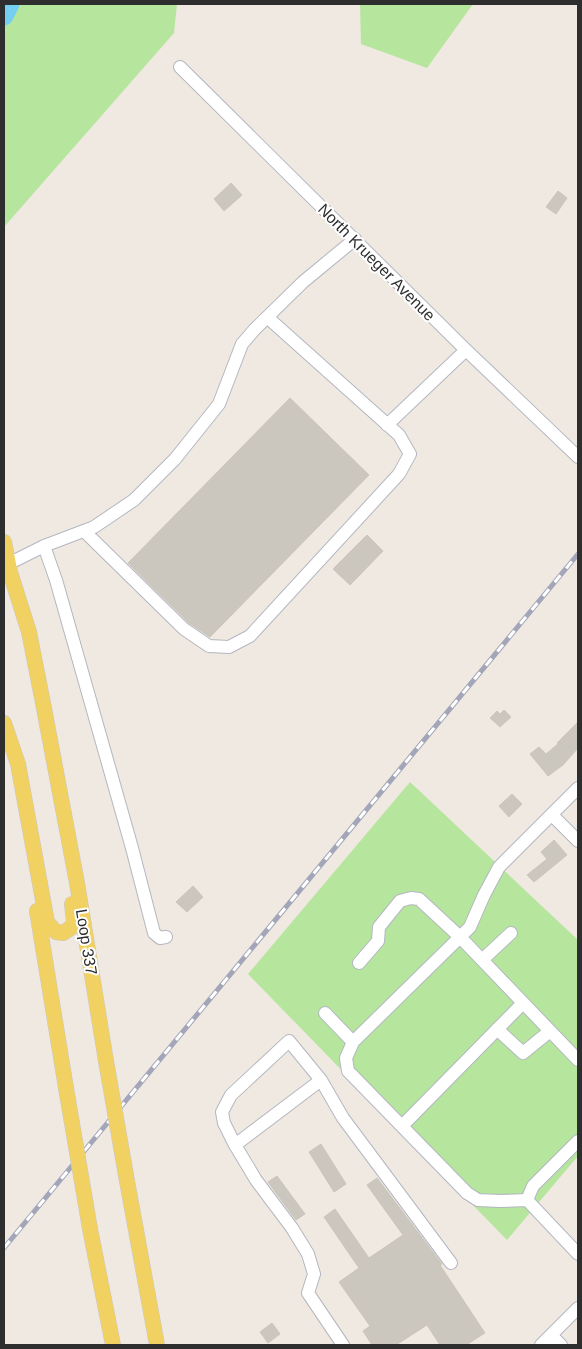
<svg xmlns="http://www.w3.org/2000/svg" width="582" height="1349" viewBox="0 0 582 1349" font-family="Arial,sans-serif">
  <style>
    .green { fill: #b6e59e }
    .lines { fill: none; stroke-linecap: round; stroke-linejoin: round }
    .river { stroke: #75cff0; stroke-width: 19 }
    .building { fill: #cbc7bf; stroke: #cbc5ba }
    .minor-casing { stroke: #b4b7c1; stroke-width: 14 }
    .major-casing { stroke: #c9c9c9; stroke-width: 16 }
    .minor { stroke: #fff; stroke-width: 12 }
    .major { stroke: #f2d163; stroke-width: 15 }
    .rail-casing { stroke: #a3a6b8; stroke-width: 5 }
    .rail { stroke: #fff; stroke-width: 3; stroke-dasharray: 9; stroke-linecap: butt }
    .major-bridge-casing { stroke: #c9c9c9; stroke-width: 16; stroke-linecap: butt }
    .major-bridge { stroke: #f2d163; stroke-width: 15 }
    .labels { text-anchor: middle; stroke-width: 4; stroke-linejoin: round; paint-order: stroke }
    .street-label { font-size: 16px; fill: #2e2e2e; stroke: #fff }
  </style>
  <rect width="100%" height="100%" fill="#efe9e1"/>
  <path class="green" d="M4 4H177L174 33 4 227Z
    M360 4H473L427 68 361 44Z
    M410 782 578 940V1156L507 1240 248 974Z"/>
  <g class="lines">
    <path class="river" d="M4 16 10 4"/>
  </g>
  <path class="building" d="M231 183 242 195 224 211 214 199Z
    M558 191 567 198 556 214 546 207Z
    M290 398 369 475 210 637 189 623 128 563Z
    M367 535 383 551 350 585 333 569Z
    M504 710 511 717 500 727 490 718 497 711 500 714Z
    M578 722V748L563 765 548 776 530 754 539 747 546 754 558 744 557 743Z
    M512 794 522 804 509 817 499 806Z
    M554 840 567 855 534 882 527 875 547 859 541 852Z
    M193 886 203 897 187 912 176 902Z
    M321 1144 346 1184 334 1192 309 1152Z
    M277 1176 305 1214 296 1220 268 1182Z
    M377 1178 442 1264 440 1265 485 1333 466 1345H440L427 1325 396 1345H372L363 1331 370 1326 339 1282 359 1268 324 1217 335 1209 369 1258 403 1235 367 1185Z
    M272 1323 280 1334 268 1343 260 1332Z"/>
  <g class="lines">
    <g class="minor-casing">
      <path id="minor" d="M180 67 466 350 578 457
        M387 425 466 350
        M84 531 184 629 209 646 229 647 250 636 399 474 410 454 399 435 267 317
        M44 546 56 580 132 848 154 933 160 938 166 937
        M4 566 44 546 94 527 134 500 175 459 219 404 242 344 255 329 303 282 355 239
        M552 815 578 841
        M482 960 511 933
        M359 963 378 941 379 927 400 901 411 898 419 899 460 937 470 927 484 895 499 867 578 788
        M325 1013 353 1042
        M497 1029 523 1053 550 1031
        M578 1060 460 937 353 1042 346 1058 348 1071 467 1193 478 1200 500 1201 527 1200 578 1254
        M402 1126 523 1003
        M235 1145 321 1080
        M527 1200 533 1186 578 1141
        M551 1335 561 1345
        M343 1345 308 1293 314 1274 308 1254 292 1228 256 1180 235 1145 224 1123 222 1112 231 1095 289 1041 321 1080 343 1118 451 1263
        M541 1345 578 1308"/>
    </g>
    <g class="major-casing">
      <path id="major" d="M4 542 10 572 29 632 43 703 77 883 106 1061
        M4 723 18 764 47 922 56 932 63 933 72 927 74 921 72 904
        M37 911 66 1088
        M127 1181 157 1345
        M90 1229 113 1345"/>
    </g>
    <use href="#minor" class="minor"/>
    <use href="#major" class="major"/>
    <g class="rail-casing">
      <path id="rail" d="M4 1248 578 554"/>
    </g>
    <use href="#rail" class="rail"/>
    <g class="major-bridge-casing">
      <path id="major-bridge" d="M106 1061 127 1181
        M66 1088 90 1229"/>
    </g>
    <use href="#major-bridge" class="major-bridge"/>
  </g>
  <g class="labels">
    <g class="street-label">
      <text transform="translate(377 262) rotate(45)" y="6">North Krueger Avenue</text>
      <text transform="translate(87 942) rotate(81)" y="6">Loop 337</text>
    </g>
  </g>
  <rect width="582" height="1349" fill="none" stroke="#2e2e2e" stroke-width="10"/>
</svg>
